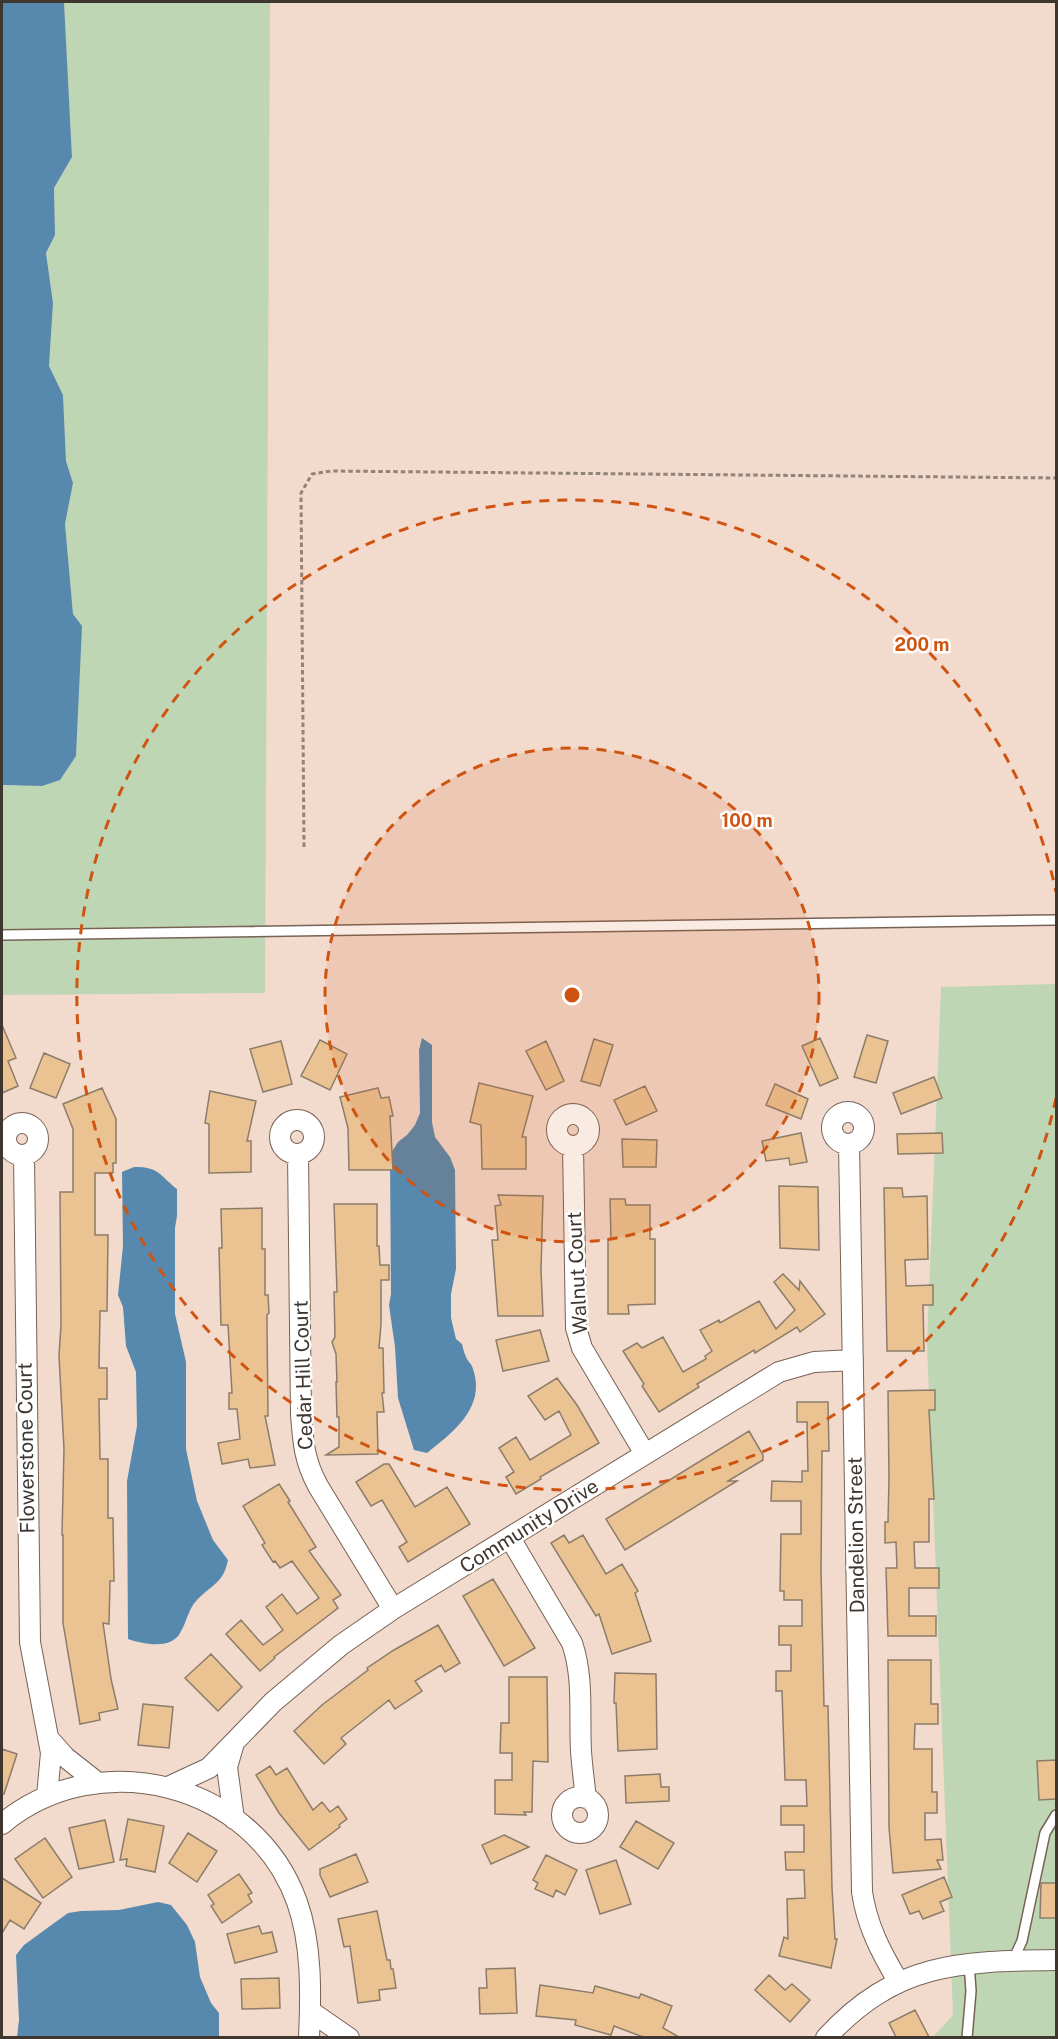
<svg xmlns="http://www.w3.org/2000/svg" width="1058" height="2039" viewBox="0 0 1058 2039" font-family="'Public Sans',sans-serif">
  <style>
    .green { fill: #bfd6b5 }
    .water { fill: #5789ae }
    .building { fill: #ebc393; stroke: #8c7d6a; stroke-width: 1.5 }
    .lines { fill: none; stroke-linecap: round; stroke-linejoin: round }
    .service-casing { stroke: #776255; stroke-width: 12 }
    .minor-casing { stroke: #776255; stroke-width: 22 }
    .path { stroke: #928278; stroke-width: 3; stroke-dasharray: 4.5 3; stroke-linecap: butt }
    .service { stroke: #fff; stroke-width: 9 }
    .minor { stroke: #fff; stroke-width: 20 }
    .ring { fill: none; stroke: #cf5411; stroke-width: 3; stroke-dasharray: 10 8 }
    .labels { text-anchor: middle; stroke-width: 5; stroke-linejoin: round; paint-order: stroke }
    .street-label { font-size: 20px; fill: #3f3630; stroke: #fff }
    .centre { fill: #cf5411; stroke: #fff; stroke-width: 3 }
    .ring-label { font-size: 18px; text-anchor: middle; font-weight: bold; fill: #cf5411; stroke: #fff; stroke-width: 5; stroke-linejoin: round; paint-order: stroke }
  </style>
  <rect width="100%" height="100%" fill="#f2dacc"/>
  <path class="green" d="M64 2H270L265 993 2 995V785L19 786 76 756 77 704 73 614 65 524 73 483 66 461 63 395 49 367 53 303 46 253 55 235 54 188 72 157Z
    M1056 984V2037L932 2038 953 2015 927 1344 941 987Z"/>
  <path class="water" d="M2 2H64L72 157 54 188 55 235 46 253 53 303 49 366 63 395 66 461 73 483 65 524 73 614 82 626 76 756 60 780 42 786 2 785Z
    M422 1038 432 1045V1122L435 1137 450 1157 455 1170 456 1269 451 1294V1318L456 1339 462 1344C463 1348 464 1353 466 1357 468 1362 472 1364 473 1369 486 1407 454 1432 427 1453L414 1450 398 1398 395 1347 389 1305 391 1294 390 1155 398 1142 407 1135 415 1125 420 1113 419 1050Z
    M134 1167C160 1167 159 1175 177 1189V1216L175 1228V1314L186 1362V1449L197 1501 213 1540 228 1560C223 1584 212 1584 197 1600 188 1609 187 1622 180 1633 171 1650 143 1644 128 1639L127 1481 137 1426 136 1372 126 1346 123 1307 118 1295 123 1246 122 1172Z
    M158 1902 171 1905 187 1925 195 1942 200 1977 211 2003 219 2013V2037H17L19 2020 16 1955 24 1945 68 1913 81 1911 119 1910Z"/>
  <path class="building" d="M2 1025 16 1058 8 1061 18 1086 2 1093Z
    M867 1035 888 1041 876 1083 854 1077Z
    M820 1038 838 1078 820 1086 802 1046Z
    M594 1039 613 1045 600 1086 581 1081Z
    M320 1040 347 1054 330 1090 301 1076Z
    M281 1041 292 1084 263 1092 250 1049Z
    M546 1041 564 1081 546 1090 526 1051Z
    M44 1053 70 1064 56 1098 30 1088Z
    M934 1077 942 1098 901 1114 893 1093Z
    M479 1083 533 1096 522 1137H526V1169H482L481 1125 470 1122Z
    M775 1084 808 1099 801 1119 766 1105Z
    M645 1086 657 1111 626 1125 614 1100Z
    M102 1088 116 1119V1163H113V1173H95V1235H108L107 1311H100L99 1368H107V1399H99L100 1459H108V1518H113L114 1581H110L109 1624 103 1623 111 1679 118 1709 99 1713 100 1720 80 1724 63 1623V1535H62L64 1449 59 1356 61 1325 60 1192H73V1129L63 1104Z
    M378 1088 381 1098 389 1097 393 1116H390L393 1170H349L348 1128 340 1097Z
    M210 1091 256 1101 247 1141H251V1172L209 1173V1124L205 1123Z
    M801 1133 807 1162 790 1165 789 1158 766 1161 762 1141Z
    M942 1133 943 1153 898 1154 897 1134Z
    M622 1139 657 1140 656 1167H623Z
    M779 1186 818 1187 819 1250 780 1248Z
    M884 1188H902L903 1197 927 1196 928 1259 905 1260 906 1286 933 1285V1305H923L924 1351H887Z
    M498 1195 543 1196 541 1271 543 1316H498L492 1240H498L495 1206 501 1205Z
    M610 1199H625L626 1205H650V1239H655V1304L628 1305 629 1314H608V1239H611Z
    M334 1204H377V1246H379L380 1265H389V1280H381V1324L379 1348H383L384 1393H382L384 1412H377L378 1454 326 1455 339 1447V1417H337L336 1382H337L336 1354 332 1342 335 1337 334 1292H337Z
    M262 1208V1249H265V1295H268L269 1313 267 1315V1325L268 1416H265L275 1465 250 1468 248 1459 222 1464 218 1443 240 1439 237 1409H229V1393H232L228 1325H221L219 1248H222L221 1209Z
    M783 1274 799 1290 800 1281 825 1314 800 1332 797 1327 755 1353 754 1350 697 1384 699 1387 659 1412 642 1386 644 1384 623 1351 637 1343 642 1348 663 1337 683 1372 706 1359 705 1356 712 1351 700 1330 719 1320 720 1323 759 1301 776 1329 795 1310 774 1282Z
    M540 1330 549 1361 503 1371 496 1340Z
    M557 1378 577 1405 599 1443 540 1477 541 1479 516 1494 506 1477 514 1472 499 1448 516 1437 530 1460 571 1435 559 1411 545 1420 528 1396Z
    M935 1390V1410H929L934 1499H929V1542H914L915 1568H939V1588H909V1616H936V1636H888L886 1568H897L896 1542 885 1543V1522H888L889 1479 888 1391Z
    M797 1402H828L829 1451H822L821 1571 824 1706H828L832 1888 835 1939H837L831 1968 779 1956 784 1937 788 1939 787 1899 805 1898 804 1870H786L785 1852H804V1825H781V1806H807L806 1780H785L782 1691H776V1671H791V1645H779V1626H802V1600H784V1591H780L781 1534H801V1501H771L772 1481 802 1482V1471H808L807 1422H797Z
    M749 1431 763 1455V1460L728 1481H737L625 1550 606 1519Z
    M384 1464H389L415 1507 447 1487 470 1524 408 1562 399 1547 407 1542 382 1500 371 1506 356 1482Z
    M279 1484 290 1501 288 1502 316 1547 309 1551 341 1595 333 1600 338 1608 274 1657 275 1658 260 1671 226 1634 241 1620 263 1645 283 1630 266 1607 282 1594 297 1614 319 1598 292 1561 280 1568 275 1561 273 1562 262 1545 265 1543 243 1506Z
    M564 1535 569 1543 583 1535 606 1574 622 1564 638 1591 635 1593 651 1641 612 1654 599 1614 596 1616 551 1543Z
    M493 1579 535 1648 504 1666 463 1596Z
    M438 1625 460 1663 445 1672 441 1665 415 1681 422 1691 395 1709 389 1700 341 1738 346 1744 324 1764 294 1731 322 1705 368 1670 367 1668 394 1650Z
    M211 1654 242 1687 218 1711 185 1678Z
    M888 1660H931V1704H938V1724H915L914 1749H932V1792H937V1813H925V1840L941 1839 943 1860H937L941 1869 893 1873 889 1827Z
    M615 1673 656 1674 657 1749 618 1751 616 1703H614Z
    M509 1677H547L548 1762 533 1761 532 1812H524L526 1815 495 1814V1780H512V1753H500L501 1723H509Z
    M143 1704 173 1707 169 1748 138 1745Z
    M2 1749 17 1754 4 1794H2Z
    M1056 1760V1799L1039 1800 1037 1761Z
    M270 1766 276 1775 287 1768 313 1810 322 1802 330 1812 338 1806 347 1819 339 1825 340 1827 309 1850 279 1813 256 1775Z
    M660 1774 661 1787H669V1801L626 1803 625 1776Z
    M128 1819 164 1826 155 1872 126 1866 127 1859 120 1860Z
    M105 1820 114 1862 79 1869 69 1828Z
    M636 1821 674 1843 658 1869 620 1847Z
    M188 1833 217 1851 197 1882 169 1863Z
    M504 1835 529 1847 491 1864 482 1845Z
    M45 1838 72 1877 43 1898 15 1859Z
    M356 1854 368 1882 330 1897 320 1875V1869Z
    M546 1855 577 1870 565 1895 556 1890 553 1897 535 1889 538 1883 533 1880Z
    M616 1860 631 1904 600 1914 586 1870Z
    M239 1874 252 1893 248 1895 252 1902 222 1923 211 1906 214 1904 208 1895Z
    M944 1877 952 1897 940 1902 944 1911 923 1919 919 1911 910 1914 902 1895Z
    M2 1878 41 1903 24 1929 10 1920 2 1933Z
    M1041 1883H1056V1918H1040Z
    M377 1911 387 1960H390L391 1969H393L396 1988 379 1990 380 2000 358 2003 350 1946 344 1947 338 1919Z
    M259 1926 262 1934 272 1932 277 1952 235 1963 227 1934Z
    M515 1968 517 2013 480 2014 479 1988H487L486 1969Z
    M769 1975 785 1990 792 1984 810 2000 790 2022 755 1990Z
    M279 1978 280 2008 242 2009 241 1979Z
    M540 1985 593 1993 595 1986 639 1998 641 1994 672 2006 663 2028 679 2037H643L614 2026 611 2035 575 2025 576 2020 536 2016Z
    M915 2010 929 2037H896L889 2023Z"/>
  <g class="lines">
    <g class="service-casing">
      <path id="service" d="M2 935 1056 920
        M1013 1960 1022 1941 1045 1833 1056 1815
        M967 2038 971 1991 969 1963"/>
    </g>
    <g class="minor-casing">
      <path id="minor" d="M832 1128a16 16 0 1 1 32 0a16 16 0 1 1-32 0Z
        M557 1130a16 16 0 1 1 32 0a16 16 0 1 1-32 0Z
        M280 1137a17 17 0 1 1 34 0a17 17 0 1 1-34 0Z
        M6 1139a16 16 0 1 1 32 0a16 16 0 1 1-32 0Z
        M849 1144 862 1892C867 1926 881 1952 898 1981
        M573 1146 576 1328 582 1348 645 1454
        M298 1154 301 1414C303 1442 304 1460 318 1486L393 1609
        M24 1156 30 1642 51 1753 47 1796
        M510 1538 572 1643C584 1678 579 1714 581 1751 582 1766 584 1782 586 1798
        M49 1739 65 1757 98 1783
        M234 1743 227 1767 234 1819
        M168 1787 209 1768 273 1702 341 1645 393 1609 779 1372 814 1362 853 1360
        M562 1815a18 18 0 1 1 36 0a18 18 0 1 1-36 0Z
        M2 1824C98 1744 254 1782 297 1902 312 1944 311 1993 309 2038
        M310 2011 349 2038
        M826 2038C895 1962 961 1961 1056 1960"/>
    </g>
    <path class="path" d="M304 847 301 493 312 474 331 471 1056 478"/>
    <use href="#service" class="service"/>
    <use href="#minor" class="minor"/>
  </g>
  <circle cx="572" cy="995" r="247" fill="#cf5411" fill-opacity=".12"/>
  <g class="ring">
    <circle cx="572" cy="995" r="247"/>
    <path d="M1056 1098A495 495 0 1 1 1056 892"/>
  </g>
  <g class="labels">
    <g class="street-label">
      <text transform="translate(577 1273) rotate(-93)" y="7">Walnut Court</text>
      <text transform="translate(303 1375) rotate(-92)" y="7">Cedar Hill Court</text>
      <text transform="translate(26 1448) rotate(-91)" y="7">Flowerstone Court</text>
      <text transform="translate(529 1526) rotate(-32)" y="7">Community Drive</text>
      <text transform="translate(856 1535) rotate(-91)" y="7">Dandelion Street</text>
    </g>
  </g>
  <circle cx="572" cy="995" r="9" class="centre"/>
  <g class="ring-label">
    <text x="922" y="651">200 m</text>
    <text x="747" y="827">100 m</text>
  </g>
  <rect width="1058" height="2039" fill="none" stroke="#3f3630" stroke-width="6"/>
</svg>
